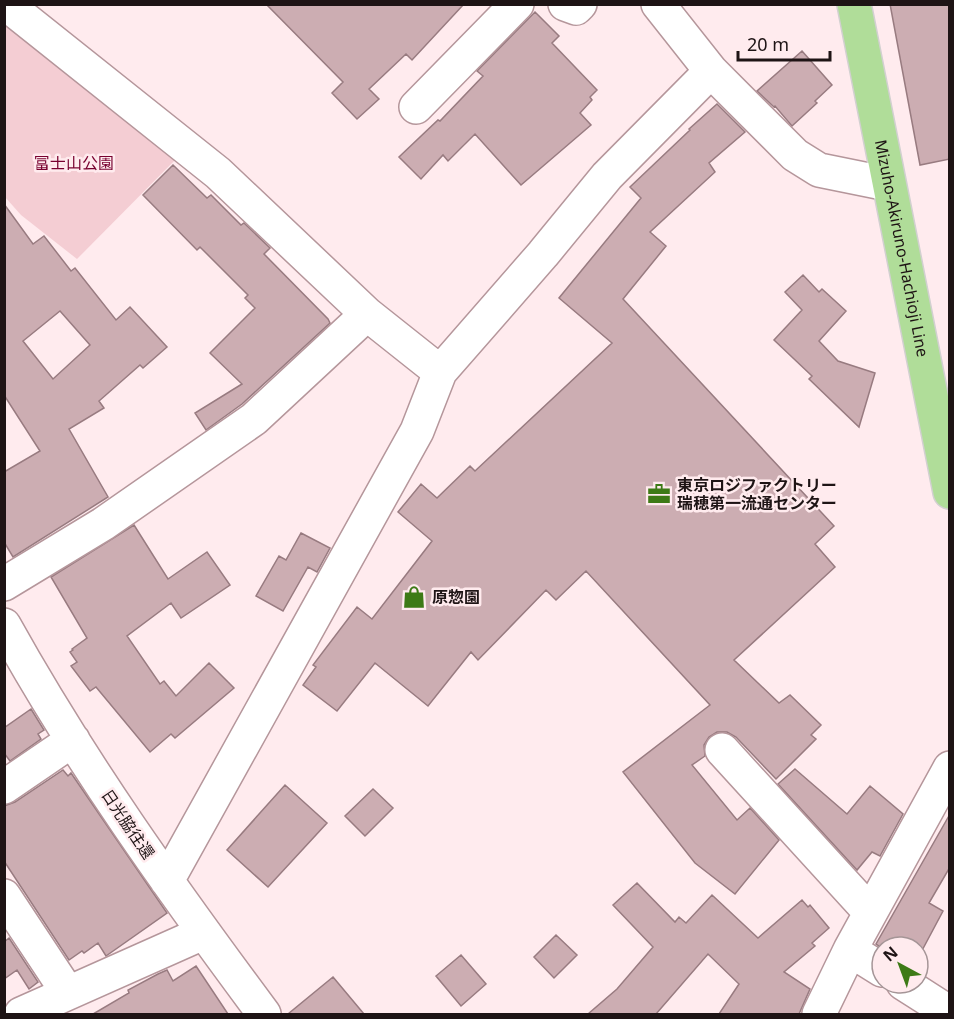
<svg xmlns="http://www.w3.org/2000/svg" width="954" height="1019" viewBox="0 0 954 1019" font-family="'Noto Sans','Noto Sans JP',sans-serif">
  <style>
    .green { fill: #f4cdd3 }
    .building { fill: #ccadb2; stroke: #987b80; stroke-width: 1.5; fill-rule: evenodd }
    .lines { fill: none; stroke-linecap: round; stroke-linejoin: round }
    .minor-casing { stroke: #b5969b; stroke-width: 36 }
    .major-casing { stroke: #d2d0d0; stroke-width: 36 }
    .minor { stroke: #fff; stroke-width: 33 }
    .major { stroke: #b0dd99; stroke-width: 33 }
    .labels { text-anchor: middle; stroke-width: 5; stroke-linejoin: round; paint-order: stroke }
    .park-label { font-size: 16px; fill: #78002f; stroke: #ffebee }
    .street-label { font-size: 16px; fill: #1e1415; stroke: #ffebee }
    .poi-label { font-size: 16px; font-weight: bold; fill: #1e1415; stroke: #ffebee; text-anchor: start }
  </style>
  <rect width="100%" height="100%" fill="#ffebee"/>
  <path class="green" d="M5 17 178 157 77 259 21 215 5 197Z"/>
  <path class="building" d="M266 4H464L412 60 406 54 369 89 379 99 357 119 332 93 343 82Z
    M890 4H950V159L920 165Z
    M535 12 559 36 552 43 597 90 590 97 592 100 580 113 591 125 521 185 475 134 448 161 443 155 421 179 399 157 438 120 440 121 483 76 477 71Z
    M802 51 832 85 815 101 817 103 792 126 775 106 774 107 757 91Z
    M717 104 745 132 709 163 715 172 650 232 666 246 623 299 834 526 815 544 835 567 734 660 779 703 790 695 821 725 811 735 816 739 776 779 736 737 727 732H717L709 737 704 745 705 756 692 765 737 820 750 808 779 840 735 894 695 863 623 772 710 705 586 571 556 600 546 590 478 660 471 652 428 706 375 663 337 711 303 685 316 667 313 665 357 607 372 619 432 541 398 512 421 484 437 498 470 466 475 471 612 343 559 298 641 198 630 187 690 130 689 129Z
    M173 165 207 198 211 195 241 225 244 223 270 248 264 254 328 319 330 323 242 404 206 430 195 413 242 384 210 353 255 308 245 298 248 295 200 247 197 250 143 195Z
    M4 204 33 244 44 236 71 271 75 268 116 320 130 307 167 347 143 368 140 365 99 401 104 408 69 429 108 497 13 557 4 542V472L40 451 4 395ZM60 311 90 345 53 379 23 341Z
    M803 275 819 292 822 289 846 311 819 341 838 361 875 373 859 427 809 379 812 376 774 340 802 310 785 292Z
    M134 525 168 579 207 552 230 585 181 618 171 603 127 636 160 684 164 681 176 696 209 663 234 688 175 738 171 734 150 752 96 687 90 691 71 666 77 662 70 652 73 650 72 649 87 638 51 577Z
    M301 533 330 548 317 572 308 567 283 611 256 596 279 556 286 560Z
    M31 709 44 730 38 734 41 739 10 761 4 753V728Z
    M795 769 847 814 870 786 903 814 880 856 872 852 857 870 778 784Z
    M63 770 68 776 71 773 167 913 106 956 98 943 84 953 82 951 69 960 4 861V806L15 802Z
    M285 785 327 823 268 887 227 850Z
    M373 789 393 808 365 836 345 816Z
    M950 814V867L929 903 943 911 918 958V947L882 948 876 944Z
    M637 883 675 922 679 917 686 923 712 895 758 938 802 900 808 907 810 905 829 928 812 943 815 946 784 972 810 989 799 1014H719L739 984 708 954 656 1014H588L617 989 653 947 613 905Z
    M556 935 577 955 554 978 534 957Z
    M9 938 38 982 29 989 17 970 4 979V942Z
    M461 955 486 984 461 1006 436 976Z
    M196 966 228 1014H93L129 993 128 990 158 974 167 970 173 981Z
    M333 977 364 1014H288Z"/>
  <g class="lines">
    <g class="minor-casing">
      <path id="minor" d="M6 4 218 173 367 314 440 372
        M565 4 576 8 580 4
        M658 4 711 71 795 155 819 170 888 184
        M416 107 517 4
        M4 584 103 524 254 419 367 314
        M4 625C80 762 171 889 264 1014
        M722 750 870 912
        M4 787 73 740
        M167 881 417 431 440 372 543 254 607 176 711 71
        M4 896 68 993
        M850 950 882 970
        M903 983 950 1013
        M21 1014 203 933
        M819 1014 850 950 950 768"/>
    </g>
    <g class="major-casing">
      <g id="major">
        <path id="s1" d="M854 4 950 492"/>
      </g>
    </g>
    <use href="#minor" class="minor"/>
    <use href="#major" class="major"/>
  </g>
  <defs>
    <g id="office-bare" transform="scale(1.8)"><path d="M-6-3h4V-5.5h4V-3h4V5H-6ZM-1-4.5V-3h2v-1.5ZM-6 0V1H6V0Z" fill="#3d7a16" stroke="#ffebee" stroke-width="2.5" paint-order="stroke"/></g>
    <g id="shop-bare" transform="scale(1.8)"><path d="M-5-2.5h2.3a2.7 3.5 0 0 1 5.4 0H5L5.5 6h-11ZM-1.5-2.5h3a1.5 2.3 0 0 0-3 0Z" fill="#3d7a16" stroke="#ffebee" stroke-width="2.5" paint-order="stroke"/></g>
  </defs>
  <g fill-rule="evenodd">
    <use href="#office-bare" x="659" y="494"/>
    <use href="#shop-bare" x="414" y="597"/>
  </g>
  <g class="labels">
    <g class="park-label">
      <text x="74" y="169">富士山公園</text>
    </g>
    <g class="street-label">
      <text dy="6" stroke="none"><textPath href="#s1" startOffset="249">Mizuho-Akiruno-Hachioji Line</textPath></text>
      <text transform="translate(128 824) rotate(56)" y="6">日光脇往還</text>
    </g>
    <g class="poi-label">
      <text x="677" y="491">東京ロジファクトリー<tspan x="677" dy="18">瑞穂第一流通センター</tspan></text>
      <text x="432" y="603">原惣園</text>
    </g>
  </g>
  <rect width="954" height="1019" fill="none" stroke="#1e1415" stroke-width="12"/>
  <g transform="translate(900 965) rotate(319)"><circle r="28" fill="#ffebee" stroke="#a59597" stroke-width="1.5"/>
  <path d="M0-4.5L10 22L0 15L-10 22Z" fill="#3d7a16"/>
  <text y="-9" font-size="16" font-weight="bold" text-anchor="middle" fill="#1e1415">N</text>
  </g>
  <path d="M738 51v9h92v-9" fill="none" stroke="#1e1415" stroke-width="3"/>
  <text x="747" y="51" font-size="18" fill="#1e1415" stroke="#ffebee" stroke-width="4.5" paint-order="stroke">20 m</text>
</svg>
